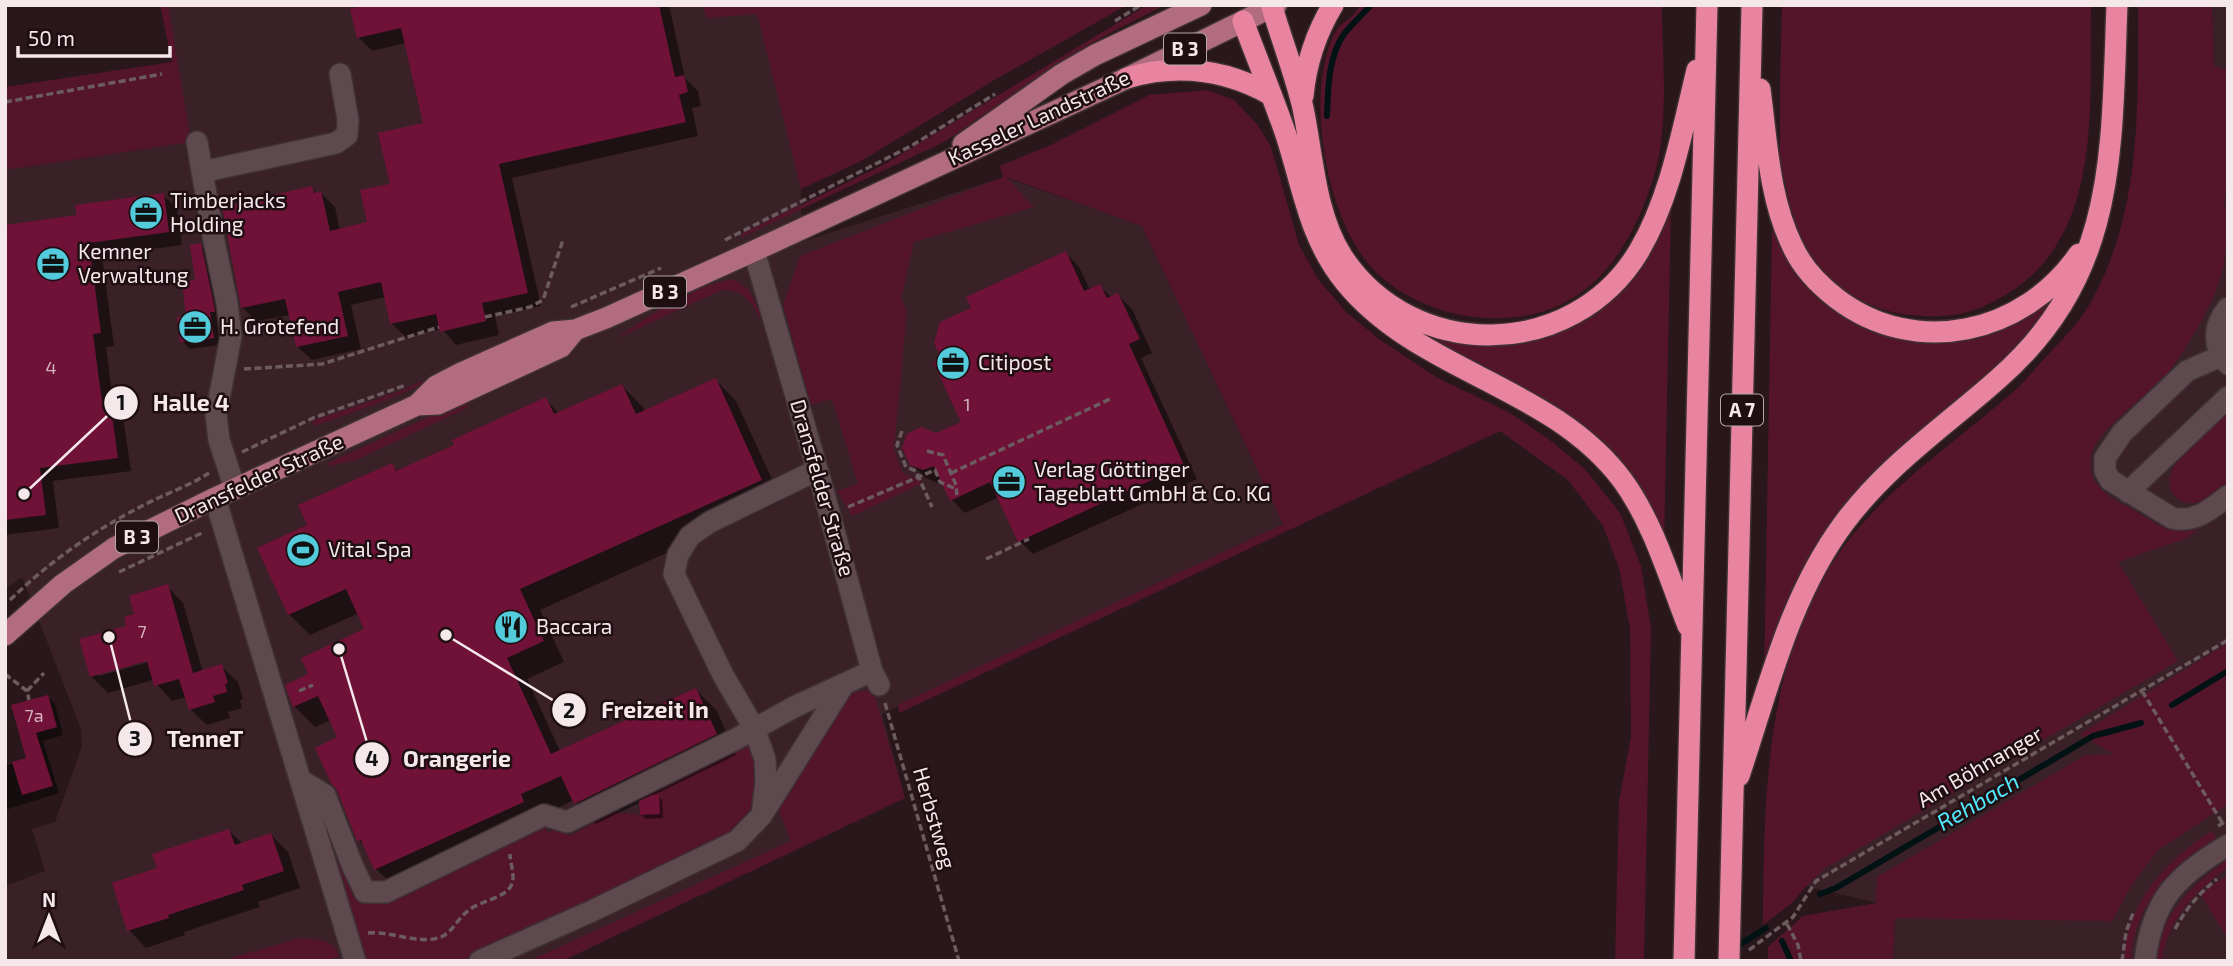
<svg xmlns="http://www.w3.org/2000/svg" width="2233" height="966" viewBox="0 0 2233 966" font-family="'Exo 2',sans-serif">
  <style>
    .built { fill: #392127 }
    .green { fill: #54152b }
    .shadow { fill: #0007; fill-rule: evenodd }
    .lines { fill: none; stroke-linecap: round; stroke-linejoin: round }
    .stream { stroke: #011215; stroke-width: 6 }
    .building { fill: #701237 }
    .minor-casing { stroke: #3e3134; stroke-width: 24 }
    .major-casing { stroke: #3e3134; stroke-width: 24 }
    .highway-casing { stroke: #3e3134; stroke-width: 24 }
    .path { stroke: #6c5b5f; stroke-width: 3.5; stroke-dasharray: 7 3.5; stroke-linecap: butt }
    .minor { stroke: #5e494e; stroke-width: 21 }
    .major { stroke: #b16c7f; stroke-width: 21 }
    .highway { stroke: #e984a0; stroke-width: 21 }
    .labels { text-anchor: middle; stroke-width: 5; stroke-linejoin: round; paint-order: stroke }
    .number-label { font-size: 18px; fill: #d4b2be }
    .shield { fill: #1f0e12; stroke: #b5a7aa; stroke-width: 2 }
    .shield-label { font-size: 19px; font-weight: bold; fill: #f5e8eb }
    .street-label { font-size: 21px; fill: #f5e8eb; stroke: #1f0e12 }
    .poi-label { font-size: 21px; fill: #f5e8eb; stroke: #1f0e12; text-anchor: start }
    .water-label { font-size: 23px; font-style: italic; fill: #52e9fd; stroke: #1f0e12 }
    .leader { fill: none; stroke: #f5e8eb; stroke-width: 2.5 }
    .callout-dot { fill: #f5e8eb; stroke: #1f0e12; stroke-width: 2.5 }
    .mark-label { font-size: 21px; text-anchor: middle; font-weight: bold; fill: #111 }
    .callout-label { font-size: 23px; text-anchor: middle; font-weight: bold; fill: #f5e8eb; stroke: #1f0e12; stroke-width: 5; stroke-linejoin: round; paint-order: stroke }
  </style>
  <rect width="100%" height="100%" fill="#29171b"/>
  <path class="built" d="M160 5H1127L996 79 861 161 801 189V242L1004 177 1142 226 1283 524 882 714 905 798 562 961H5V886L45 871 32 829 55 822 82 746 81 729 22 577 5 589V170L191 142Z
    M2212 5H2228V71L2214 66Z
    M2228 171V961H1893L1895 917 1877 903 1806 886 1807 800 2224 206Z"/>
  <path class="green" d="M160 5H168L191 142 5 170V87L172 62Z
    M703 5H1127L996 79 861 161 801 189 757 14 706 18Z
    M1147 5H1165L1108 34 1062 61 944 142 742 237 741 234 885 164Z
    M1359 5H1662C1662 60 1670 127 1653 179 1641 216 1623 256 1593 283 1536 336 1435 326 1379 275 1335 235 1317 146 1321 88 1322 73 1328 40 1338 28 1345 20 1357 16 1359 5Z
    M1782 5H2091C2089 102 2104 232 2010 292 1976 314 1950 319 1910 315 1863 310 1823 283 1800 241 1794 229 1791 214 1789 200 1786 188 1783 176 1781 164 1779 147 1780 129 1780 111 1780 76 1781 41 1782 5Z
    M2138 5H2212L2214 66 2228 71V171L2224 206 2227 207C2226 227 2227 249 2223 268 2214 306 2189 343 2167 375 2150 391 2103 428 2094 447 2088 460 2089 476 2099 487 2108 498 2123 504 2135 511 2158 525 2171 536 2199 529L2185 539 2118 562 2178 661 1824 869 1806 886 1793 902 1763 925C1764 801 1764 660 1839 553 1885 488 1954 444 2013 392 2024 383 2033 371 2042 361 2060 342 2080 322 2092 300 2142 210 2138 104 2138 5Z
    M1208 90 1234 100 1257 124 1271 147 1299 245 1318 279 1346 312 1379 339 1436 377 1510 413 1547 438 1585 469 1620 513 1641 566 1651 628 1644 961H1615L1619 801 1631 737 1630 628 1619 568 1603 526 1568 480 1500 431 899 713 898 705 1283 524 1142 226 1006 177 1034 207 914 242 901 299 907 310 894 449 902 472 923 483 852 516 837 491 858 484 832 399 811 405 783 305 800 256 1003 177 1000 166 1055 143 1149 95Z
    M1671 206 1664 546 1638 489 1419 337C1447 341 1475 347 1504 346 1540 344 1585 325 1611 301 1637 275 1653 237 1671 206Z
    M1776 227C1786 249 1796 275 1812 293 1852 336 1951 358 2003 328 2024 316 2044 298 2064 284L2036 331 1867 484 1764 679 1772 231Z
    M735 280 749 290 762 317 760 318C751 301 742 289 722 290L617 338C642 320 704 279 735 280Z
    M452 368C408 394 362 409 314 426L312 421 395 393Z
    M468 399 467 408 356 460 329 466 328 463Z
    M2228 412V484C2219 490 2210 499 2200 502 2177 508 2161 487 2174 467 2185 448 2212 428 2228 412Z
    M2228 643V804L2158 850 2131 886 2112 921 1895 918 1893 961H1768V947L1803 916 1876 903 1877 877 2084 756 2113 754 2080 734Z
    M873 690 905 798 562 961H529L791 841 778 809 849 693Z
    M747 743 758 759 753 808 735 833 462 961H363L331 857 337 856 356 895 544 825 548 833 556 829 570 836 613 812 640 815 659 814V795H639Z
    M2212 831 2216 838C2173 864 2132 907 2131 961H2124C2125 904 2167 859 2212 831Z
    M2228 859V868C2195 890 2167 920 2162 961H2154C2163 913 2189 887 2228 859Z
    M2228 874V939L2201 895Z
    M300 938C316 940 334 938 339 956L325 961H221Z"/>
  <path class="shadow" d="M372 5H669L685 78 698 91 701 106 692 108 698 136 512 178 541 306 495 316 499 335 456 345 442 329 406 337 392 324 386 297 351 305 361 349 312 360 298 347 291 315 256 321 242 307 312 188 317 194 321 193 335 207 340 230 369 224 425 124 406 43 372 51 358 37Z
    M163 195 177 208 182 245 102 256 114 346 106 347 114 407 123 417 131 471 53 481 59 528 5 535V226L79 217Z
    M200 245 208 253 222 319 217 320 221 345 190 349 182 341 197 282Z
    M1066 253 1079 267 1090 290 1100 286 1112 298 1118 295 1132 309 1152 353 1141 358 1197 479 1033 554 1019 540 999 497 965 513 952 500 943 481 938 483 926 478 911 464 936 435 963 423 943 359 974 309Z
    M716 380 736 401 782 501 540 610 564 662 527 679 560 751 696 690 717 711 736 755 656 794 662 800 663 818 646 819 641 815V802L596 824 574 800 397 889 376 869 366 848 359 840 340 738 331 720 315 727 294 706 311 675 367 630 359 613 310 635 289 614 309 526 392 465 399 472 456 446 546 400 559 413 622 386 643 407 645 412Z
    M167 586 183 603 203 672 221 666 238 682 243 699 240 700 242 708 228 712 230 718 207 725 190 709 187 697 172 701 153 680 108 693 91 676 136 615ZM155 657 156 660 99 676V673Z
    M47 697 55 704 63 735 43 741 59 793 5 810V766L28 759 13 706Z
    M229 831 243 844 271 835 288 852 300 888 258 902 260 907 184 932 185 935 146 948 129 930 159 870Z"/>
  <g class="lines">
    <path class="stream" d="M1327 116C1328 89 1328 57 1344 34 1352 24 1362 15 1371 5
      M2172 705 2228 671
      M1820 894 1836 888 2093 736 2141 723
      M1782 941 1791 961
      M1733 949 1766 928"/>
  </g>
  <path class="building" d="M365 5H659L675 77 684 75 688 92 679 95 686 122 499 164 528 293 482 303 486 321 440 332 436 314 390 324 381 282 338 292 348 336 296 347 285 299 241 308 222 207 312 186 314 193 321 191 330 231 367 222 360 190 390 184 378 133 423 123 401 28 357 38 350 9Z
    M164 193 169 232 89 243 101 333 93 334 102 402 110 401 118 458 40 468 46 515 5 520V225L77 215 75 205Z
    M201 243 214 305 215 312H210L214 338 180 342 177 317 186 316 182 282 195 280 190 245Z
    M1066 251 1084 291 1100 284 1107 298 1118 293 1140 339 1129 344 1184 465 1018 542 990 482 950 501 934 466 923 470 910 465 902 448 907 434 921 427 936 433 961 422 933 362 941 358 934 343 940 322 971 308 966 297Z
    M716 378 762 480 520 589 544 641 507 658 551 754 696 688 717 734 574 804 561 776 521 794 524 802 374 870 361 840 357 841 337 790 331 783 315 748 337 737 318 696 293 707 285 685 308 674 301 658 364 629 346 589 288 615 257 548 307 525 298 505 392 463 396 471 454 445 452 440 546 397 554 414 622 384 636 414Z
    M168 584 193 673 222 664 228 683 225 684 227 692 213 696 215 702 189 710 179 679 154 686 147 661 90 677 79 639 126 626 124 617 134 614 129 596Z
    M48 695 57 727 36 733 53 786 22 795 12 762 26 758 11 705Z
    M659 794 660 814 640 815 639 801 652 795Z
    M229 829 235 845 271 833 284 871 242 885 244 890 168 915 169 918 127 931 112 883 157 868 152 854Z"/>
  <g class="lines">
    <g class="minor-casing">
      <path id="minor" d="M197 142 214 241 227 303 231 336 216 415 219 440 235 489
        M202 172 336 143 347 135 348 120 340 74
        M754 251 822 486 872 671 879 685
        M2228 308C2213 326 2212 346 2228 364
        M2221 356 2187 371 2122 433 2105 458V471L2110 480 2172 518C2195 523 2210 510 2228 496
        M2128 492 2228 397
        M215 498 355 961
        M302 781 325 795 353 867 365 892H386L544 815 567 822 736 739 796 706 872 671
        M765 810 844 684
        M480 961 592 911 737 841 762 815 766 782 765 759 754 728 723 675 674 574 678 555 690 536 710 522 817 470
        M2145 961C2152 900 2177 875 2228 845"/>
    </g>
    <g class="major-casing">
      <path id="major" d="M963 144 1062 74 1095 55 1201 5
        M417 405 438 404 561 347 575 330
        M5 635 63 584 114 548 215 498 417 405 436 386 461 373 553 332 575 330 606 318 754 251 1127 78 1276 5"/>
    </g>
    <g class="highway-casing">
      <path id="highway" d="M1272 7C1282 41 1295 74 1303 108 1313 156 1315 214 1342 256 1412 363 1573 361 1639 251 1671 196 1682 131 1697 70
        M1243 21C1257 59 1273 97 1286 135 1303 187 1309 238 1345 282 1419 373 1552 385 1623 481 1654 524 1669 578 1688 626
        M1127 78C1178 63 1225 69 1271 95
        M1760 89C1767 141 1769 198 1792 245 1801 266 1818 284 1836 298 1915 359 2024 334 2079 254
        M1303 96C1306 64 1316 33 1333 5
        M1739 776C1768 690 1789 597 1844 523 1888 464 1944 427 1998 379 2118 274 2111 152 2117 5
        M1684 961 1707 5
        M1729 961 1752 5"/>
    </g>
    <path class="path" d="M1115 21 1141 5
      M5 102 162 74
      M725 240 911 146 995 94
      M571 307 661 268
      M485 317 530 307 543 300 563 240
      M244 369 322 364 439 327
      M902 431 897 445 906 467 916 471 932 507
      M927 451 943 455 956 485 957 496
      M242 452 313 418 406 385
      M951 473 1110 399
      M848 507 935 470 940 482 956 489
      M986 559 1029 539
      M119 572 204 532
      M10 600C50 561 96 529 146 504 167 493 189 486 209 473
      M5 674 27 691 29 700
      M27 691 44 673
      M299 691 313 685
      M2142 691 2223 824
      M885 703 959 961
      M2218 826 2228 820
      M1787 924 1798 945 1801 961
      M2175 929C2186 909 2198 894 2217 879
      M368 933C390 931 411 942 433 939 452 937 455 920 469 910 480 901 503 899 511 886 516 876 510 864 510 854
      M1749 950 1793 917 1816 881 2228 640
      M2122 961 2126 932 2133 913"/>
    <use href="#minor" class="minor"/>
    <use href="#major" class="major"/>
    <use href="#highway" class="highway"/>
  </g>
  <defs>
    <g id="office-disc" transform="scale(1.75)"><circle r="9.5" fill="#53cbdb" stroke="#1f0e12"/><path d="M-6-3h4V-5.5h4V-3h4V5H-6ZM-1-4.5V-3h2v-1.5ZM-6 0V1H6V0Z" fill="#111"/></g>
    <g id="stadium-disc" transform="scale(1.75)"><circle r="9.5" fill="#53cbdb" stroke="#1f0e12"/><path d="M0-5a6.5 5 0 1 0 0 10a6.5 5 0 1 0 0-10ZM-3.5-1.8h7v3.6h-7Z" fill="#111"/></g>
    <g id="restaurant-disc" transform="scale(1.75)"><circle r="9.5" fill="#53cbdb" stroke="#1f0e12"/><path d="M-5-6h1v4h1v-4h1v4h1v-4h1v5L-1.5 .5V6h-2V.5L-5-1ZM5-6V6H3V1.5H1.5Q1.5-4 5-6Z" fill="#111"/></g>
  </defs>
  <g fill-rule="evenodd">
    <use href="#office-disc" x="146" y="213"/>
    <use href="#office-disc" x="53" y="264"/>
    <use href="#office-disc" x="195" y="327"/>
    <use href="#office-disc" x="953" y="363"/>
    <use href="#office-disc" x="1009" y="482"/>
    <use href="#stadium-disc" x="303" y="550"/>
    <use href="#restaurant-disc" x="511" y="627"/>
  </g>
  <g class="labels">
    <g class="number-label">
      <text x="51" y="374">4</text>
      <text x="967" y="411">1</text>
      <text x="142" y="638">7</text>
      <text x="34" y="722">7a</text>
    </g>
    <g class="shield">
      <rect x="1164" y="33.5" width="42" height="31" rx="5"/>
      <rect x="644" y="276.5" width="42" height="31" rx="5"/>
      <rect x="1721" y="394.5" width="42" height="31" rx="5"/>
      <rect x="116" y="521.5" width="42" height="31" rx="5"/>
    </g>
    <g class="shield-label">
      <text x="1185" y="56">B 3</text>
      <text x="665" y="299">B 3</text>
      <text x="1742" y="417">A 7</text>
      <text x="137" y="544">B 3</text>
    </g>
    <g class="street-label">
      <text transform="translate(1039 118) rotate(-25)" y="7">Kasseler Landstraße</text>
      <text transform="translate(259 479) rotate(-25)" y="7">Dransfelder Straße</text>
      <text transform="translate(822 488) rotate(74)" y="7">Dransfelder Straße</text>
      <text transform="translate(1980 767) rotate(-30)" y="7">Am Böhnanger</text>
      <text transform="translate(934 818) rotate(74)" y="7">Herbstweg</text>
    </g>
    <g class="poi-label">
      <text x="170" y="208">Timberjacks<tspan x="170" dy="24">Holding</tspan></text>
      <text x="78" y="259">Kemner<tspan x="78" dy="24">Verwaltung</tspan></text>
      <text x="220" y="334">H. Grotefend</text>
      <text x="978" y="370">Citipost</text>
      <text x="1034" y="477">Verlag Göttinger<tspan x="1034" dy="24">Tageblatt GmbH &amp; Co. KG</tspan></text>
      <text x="328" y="557">Vital Spa</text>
      <text x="536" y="634">Baccara</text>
    </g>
    <g class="water-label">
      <text transform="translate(1978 802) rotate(-30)" y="8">Rehbach</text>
    </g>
  </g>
  <path class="leader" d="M24 494L121 403M446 635L569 710M109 637L135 739M339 649L372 759"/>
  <g class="callout-dot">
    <circle cx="24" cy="494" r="7"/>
    <circle cx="446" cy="635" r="7"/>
    <circle cx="109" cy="637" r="7"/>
    <circle cx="339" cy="649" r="7"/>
    <circle cx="121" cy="403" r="18"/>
    <circle cx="569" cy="710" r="18"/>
    <circle cx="135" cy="739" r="18"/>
    <circle cx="372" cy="759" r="18"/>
  </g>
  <g class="mark-label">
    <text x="121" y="410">1</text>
    <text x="569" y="718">2</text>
    <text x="135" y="746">3</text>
    <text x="372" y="766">4</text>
  </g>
  <g class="callout-label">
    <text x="191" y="411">Halle 4</text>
    <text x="655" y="718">Freizeit In</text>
    <text x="205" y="747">TenneT</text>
    <text x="457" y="767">Orangerie</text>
  </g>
  <rect width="2233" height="966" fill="none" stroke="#f5e8eb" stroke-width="14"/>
  <g transform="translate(49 917)" stroke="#1f0e12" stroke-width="5" paint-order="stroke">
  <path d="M0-5L12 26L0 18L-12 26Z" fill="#f5e8eb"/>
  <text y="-10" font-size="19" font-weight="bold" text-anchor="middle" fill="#f5e8eb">N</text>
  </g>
  <path d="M18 46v10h152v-10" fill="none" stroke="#f5e8eb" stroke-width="3.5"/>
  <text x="28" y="46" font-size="21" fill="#f5e8eb" stroke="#1f0e12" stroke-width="5" paint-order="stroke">50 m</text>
</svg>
